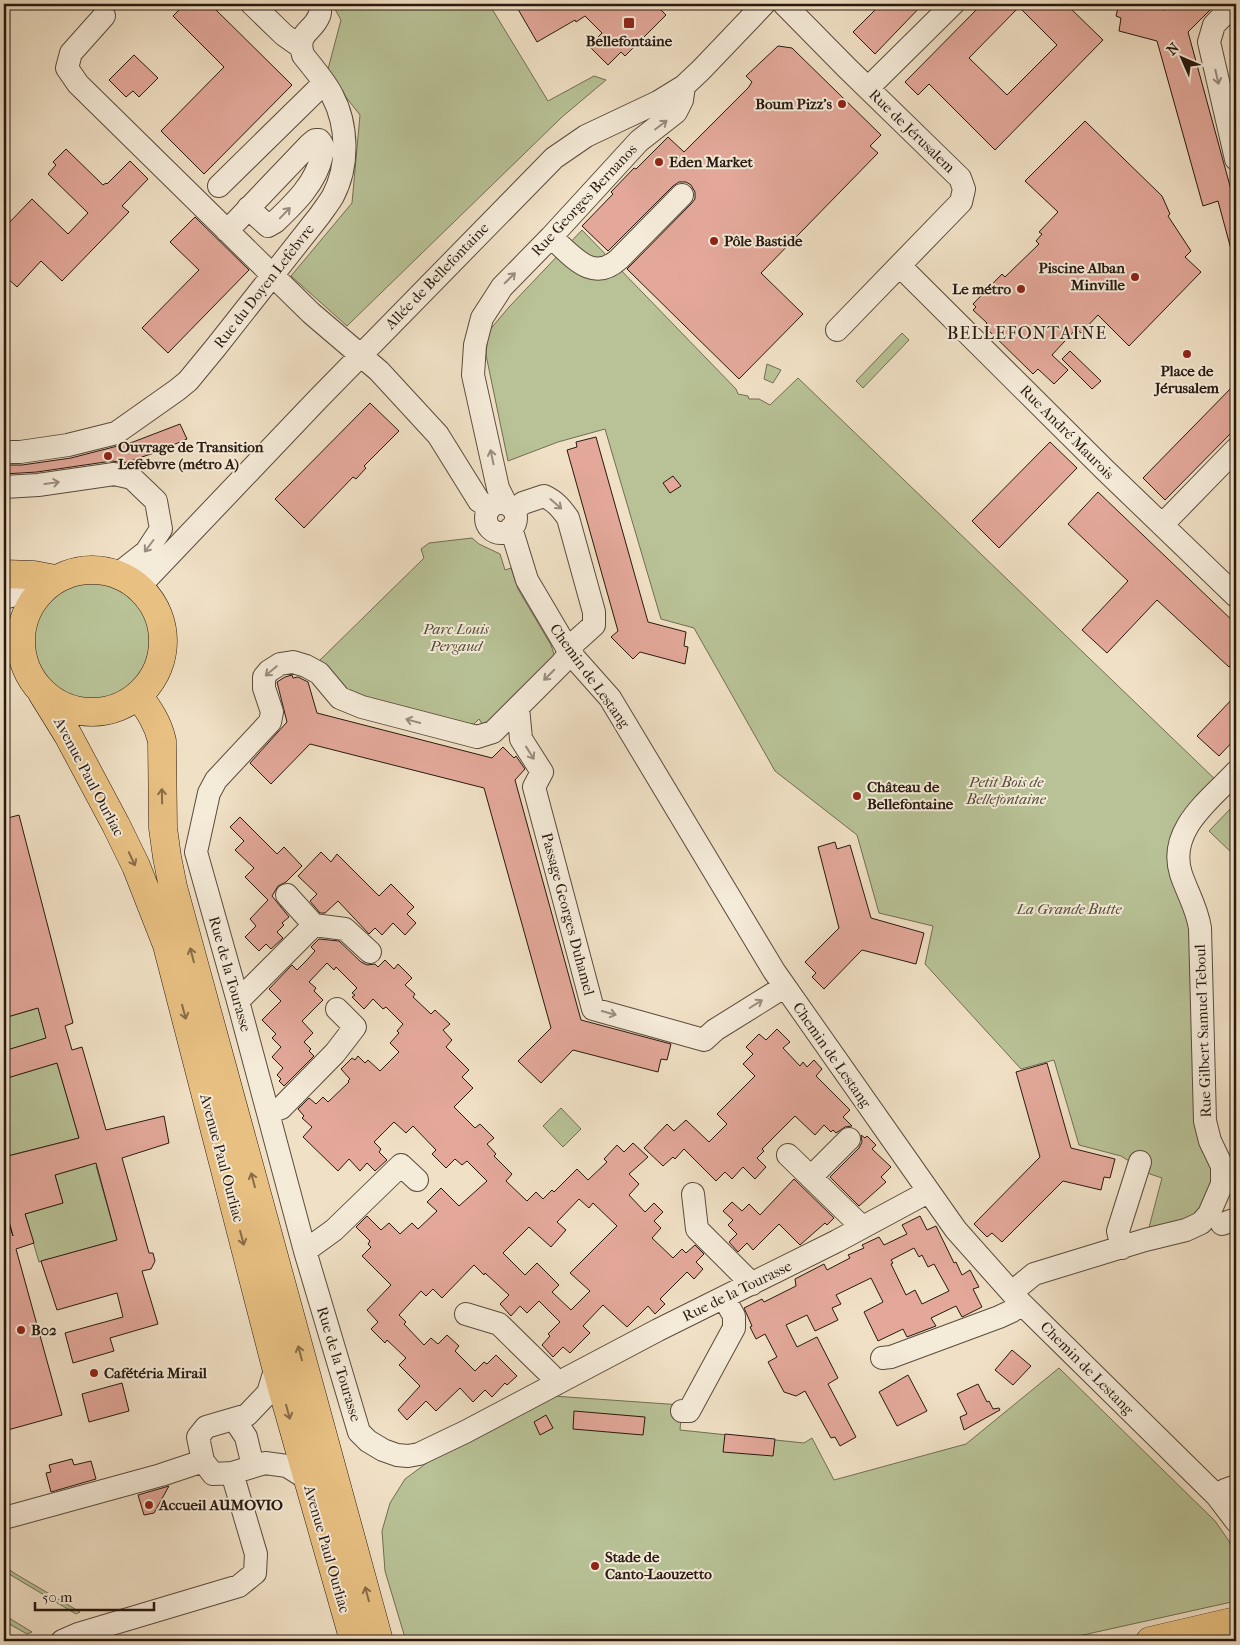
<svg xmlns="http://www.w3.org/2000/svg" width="1240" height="1645" viewBox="0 0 1240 1645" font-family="'IM FELL French Canon',serif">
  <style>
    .green { fill: #b8c296; stroke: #706e52 }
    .building { fill: #e3a89a; stroke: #28190f; fill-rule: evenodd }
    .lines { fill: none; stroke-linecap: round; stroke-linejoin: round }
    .minor-casing { stroke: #5a4b3c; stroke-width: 24 }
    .major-casing { stroke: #28190f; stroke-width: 29 }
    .minor { stroke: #f5ebd9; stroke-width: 22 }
    .major { stroke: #e8c082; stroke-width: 28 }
    .oneway { stroke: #998c7e }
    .oneway2 { stroke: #886c48 }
    .poi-dot { fill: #8f2418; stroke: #f5ebd9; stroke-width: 2 }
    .labels { text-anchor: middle; stroke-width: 4; stroke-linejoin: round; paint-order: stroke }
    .poi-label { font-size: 15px; font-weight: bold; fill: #28190f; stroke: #f5ebd9; text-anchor: start }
    .street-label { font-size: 15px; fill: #28190f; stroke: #f5ebd9 }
    .park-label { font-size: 15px; font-style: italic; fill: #534c38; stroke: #f5ebd9 }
    .quarter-label { font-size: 18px; letter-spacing: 1px; fill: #28190f; stroke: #f5ebd9 }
  </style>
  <rect width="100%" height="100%" fill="#f0e0c5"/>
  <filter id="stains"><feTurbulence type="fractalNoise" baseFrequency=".004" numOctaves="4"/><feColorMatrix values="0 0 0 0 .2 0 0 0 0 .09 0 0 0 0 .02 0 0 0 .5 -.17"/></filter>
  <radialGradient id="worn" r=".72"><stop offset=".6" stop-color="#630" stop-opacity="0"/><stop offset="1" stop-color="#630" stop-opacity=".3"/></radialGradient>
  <path class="green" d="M332 4H489L548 101 594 76 606 80 562 117 347 326 291 276 352 203 360 115 327 73 341 20Z
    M582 230 736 389 738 394 748 396 749 399H759L770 405 798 378 1220 784 1178 838 1194 919 1217 1167 1198 1222 1147 1235 1162 1178 1150 1174 1121 1156 1079 1145 1054 1060 1021 1069 925 964 933 926 879 913 857 835 775 771 694 628 661 619 605 429 558 442 508 461 486 355 488 332 509 307Z
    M902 333 909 340 863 388 856 381Z
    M767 364 781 370 773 383 764 379Z
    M472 538 479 544 500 554 505 570 511 568 518 589 551 645 554 654 553 659 484 727 479 719 474 724 462 723 433 714 430 722 346 698 318 662 424 558 421 549 429 543Z
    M34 641a58 58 0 1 1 116 0a58 58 0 1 1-116 0Z
    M1233 806 1236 809V857L1209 831Z
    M38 1008 48 1038 4 1051V1018Z
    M57 1063 79 1138 7 1156 4 1145V1079Z
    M561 1108 581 1129 563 1147 543 1126Z
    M83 1155 103 1164 96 1166 117 1240 39 1262 25 1214 63 1203 55 1175 86 1166Z
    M1059 1368 1215 1521 1229 1541 1236 1561V1601L1056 1641H406L385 1571 382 1531 390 1503 405 1479 428 1462 553 1396 682 1405 680 1430 804 1443 812 1438 834 1480 966 1444Z
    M4 1566 14 1573 80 1612 76 1614 4 1571Z
    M4 1615 32 1632 27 1634 4 1621Z"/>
  <path class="building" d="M185 4H210L292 85 204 174 161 131 224 67 173 16Z
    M515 4H668L661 10 666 15 625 56 621 52 608 65 589 46 602 33 585 16 576 22 575 20 537 42Z
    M886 4H923L875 54 853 32 877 8 879 10Z
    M982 4H1066L1103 40 995 150 929 84 918 95 905 82ZM1019 7 1057 45 1007 95 969 58Z
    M1119 4H1138L1165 10 1171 4H1216L1188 32 1233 197 1236 196V252L1232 253 1218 201 1203 206 1157 41 1119 31 1121 18 1116 16Z
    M778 46 792 48 881 135 870 146 878 153 761 273 803 314 739 379 627 269 691 204 695 199V192L691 185 686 182H679L673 186 608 251 582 226 613 194 611 192 634 168 636 169 668 137 684 152 748 88 752 82 746 76Z
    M134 55 158 78 139 97 133 91 126 97 109 80Z
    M1085 121 1162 196 1170 214 1168 216 1191 251 1185 257 1201 272 1129 346 1098 315 1081 333 1076 329 1052 355 1068 370 1054 384 1038 369 1033 374 984 326 987 323 973 310 976 307 973 304 1002 274 1005 277 1039 244 1036 241 1042 234 1039 232 1058 212 1025 181Z
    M66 149 103 185 106 183 107 184 130 161 148 179 122 206 129 212 62 281 41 261 17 287 4 275V228L32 199 68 234 88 213 48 174 56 165 53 162Z
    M195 217 249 270 168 353 142 328 199 270 170 242Z
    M1070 351 1101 381 1092 389 1062 359Z
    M1236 383V428L1165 500 1143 478Z
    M370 403 399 431 364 466 366 468 356 479 353 477 304 528 275 499Z
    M180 424 187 439 154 453 124 463 112 461 37 472 4 474V465H22L71 458 133 442Z
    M596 437 648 622 686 632 684 646 688 647 685 664 640 652 633 659 611 637 618 631 567 450 577 447 576 442Z
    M1050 442 1077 468 999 548 972 521Z
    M673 476 681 486 670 493 663 483Z
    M1098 492 1236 624V659L1229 667 1157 600 1107 653 1082 630 1128 581 1068 524Z
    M292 675 293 678 298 677 308 682 317 713 492 758 503 747 514 758 516 756 525 769 515 780 581 1020 671 1044 667 1060 661 1059 658 1072 573 1050 541 1083 518 1061 551 1028 484 788 310 744 271 784 250 763 287 722 277 682 285 677Z
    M1236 695V738L1219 756 1197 736Z
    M19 815 73 1023 65 1026 72 1050 82 1047 106 1130 164 1116 169 1143 122 1158 149 1253H153L155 1261 151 1269 142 1271 158 1324 110 1338 114 1351 73 1363 65 1333 123 1317 117 1293 57 1310 41 1261 117 1240 96 1163 55 1175 63 1203 25 1214 34 1243 16 1249 62 1415 4 1431V1218H7L13 1236 4 1202V1157L79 1138 57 1063 4 1079V1051L46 1038 38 1008 4 1018V893L8 892 4 874V819Z
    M240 817 277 854 284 847 302 866 286 882 278 886 272 896 289 917 282 923 284 925 277 932 283 938 271 949 266 944 259 951 245 937 256 926 250 919 268 900 245 877 254 868 235 850 244 841 230 827Z
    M835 842 837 849 850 845 871 918 924 933 916 964 862 950 824 989 812 977 816 973 805 962 839 928 818 847Z
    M321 852 331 862 337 854 379 896 391 884 414 907 407 914 416 923 405 935 393 923 382 935 375 928 369 934 338 901 325 913H320L310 901 317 894 298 876Z
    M319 939 339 941 361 962 367 965 375 964 378 967 385 960 394 969 398 964 412 978 405 985 415 994 413 997 431 1014 435 1010 450 1024 443 1030 452 1040 446 1047 469 1070 462 1077 473 1088 454 1107 475 1128 480 1124 494 1138 487 1144 496 1154 494 1156 512 1174 506 1181 527 1201 536 1192 543 1199 552 1190 554 1192 577 1169 588 1180 607 1162 604 1159 617 1145 624 1152 633 1143 648 1157 629 1174 639 1184 629 1195 645 1212 654 1203 663 1212 654 1221 661 1228 652 1238 673 1258 682 1249 686 1253 695 1245 704 1254 696 1262 703 1269 694 1279 687 1272 660 1299 665 1304 655 1314 648 1306 627 1327 603 1305 583 1326 590 1333 570 1353 563 1347 553 1357 542 1345 550 1336 548 1334 560 1322 539 1301 527 1313 520 1306 511 1316 500 1304 509 1295 485 1273 484 1275 474 1265 442 1298 433 1289 426 1296 421 1291 399 1315 406 1322 404 1324 424 1345 431 1338 438 1344 447 1335 459 1346 455 1351 475 1371 484 1362 487 1364 496 1355 517 1376 507 1385 505 1383 492 1397 485 1390 473 1402 460 1388 436 1411 426 1401 407 1420 398 1410 420 1386 399 1365 406 1358 387 1340 385 1343 371 1329 378 1322 367 1310 391 1285 362 1256 371 1247 368 1244 370 1241 356 1227 367 1216 381 1230 389 1223 400 1234 412 1223 418 1229 437 1211 427 1202 441 1188 459 1206 487 1181 467 1161 462 1165 455 1159 446 1168 432 1154 436 1150 413 1126 406 1133 394 1122 374 1142 381 1149 379 1152 387 1160 375 1171 367 1163 360 1171 349 1159 338 1171 303 1137 312 1127 302 1118 304 1116 298 1109 309 1098 316 1104 323 1097 328 1102 349 1082 348 1081 350 1079 341 1069 352 1058 355 1060 358 1056 365 1063 368 1060 380 1071 399 1052 390 1043 399 1033 397 1031 403 1024 386 1007 383 1009 373 999 364 1009 352 997 355 995 352 993 357 988 336 967 334 970 327 963 309 982 316 988 314 991 323 1000 302 1021 313 1033 304 1042 311 1049 309 1051 314 1056 284 1086 279 1081 281 1079 277 1075 283 1068 272 1057 281 1047 272 1038 276 1034 262 1020 281 1001 269 989 292 965 297 970 306 961 315 951 311 947ZM579 1199 589 1208 593 1203 617 1226 570 1273 590 1291 571 1310 552 1292 559 1285 537 1263 525 1275 503 1253 529 1227 551 1247 566 1230 557 1222Z
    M777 1029 790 1042 783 1048 800 1066 803 1062 807 1067 814 1060 822 1069 816 1076 850 1110 843 1117 852 1126 845 1127 836 1133 833 1130 831 1132 824 1125 815 1135 795 1116 762 1149 764 1151 757 1158 766 1167 755 1179 743 1167 732 1179 725 1172 716 1181 684 1149 675 1159 673 1157 663 1166 644 1148 667 1124 674 1131 686 1120 709 1142 727 1124 717 1114 755 1076 743 1064 753 1054 746 1047 759 1034 766 1040Z
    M1047 1063 1071 1148 1115 1159 1110 1178 1104 1177 1101 1190 1063 1181 1002 1242 992 1233 987 1237 974 1224 1040 1157 1016 1072Z
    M861 1135 865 1138 867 1136 876 1145 872 1149 891 1167 881 1177 886 1182 859 1206 830 1177 859 1148 862 1142Z
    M794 1179 834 1218 827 1225 825 1223 800 1245 779 1224 753 1250 747 1243 738 1252 729 1242 737 1234 728 1225 733 1220 723 1211 732 1202 742 1211 749 1204 760 1215Z
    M920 1216 927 1230 936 1226 954 1263 956 1262 962 1275 970 1270 979 1287 973 1289 982 1307 962 1317 956 1306 931 1318 936 1326 907 1337 903 1329 878 1341 864 1312 883 1302 871 1278 836 1295 841 1304 832 1308 838 1320 815 1331 807 1315 786 1325 797 1347 817 1337 838 1378 828 1384 856 1437 840 1446 835 1437 831 1438 805 1391 796 1396 784 1392 768 1362 777 1357 765 1334 756 1339 750 1327 752 1326 744 1308 762 1299 764 1302 796 1286 795 1279 824 1264 827 1270 850 1258 848 1255 864 1248 862 1245 879 1237 884 1245 907 1234 902 1225ZM914 1248 919 1257 922 1255 928 1267 934 1264 949 1291 922 1304 915 1290 906 1295 891 1264 893 1263 891 1260Z
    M1012 1350 1031 1366 1013 1385 995 1370Z
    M908 1375 927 1411 897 1426 879 1392Z
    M122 1383 129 1411 89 1422 82 1394Z
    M978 1384 987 1402 989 1401 993 1409 999 1408 1000 1410 964 1430 960 1417 967 1414 957 1394Z
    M574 1411 645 1417 643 1435 573 1429Z
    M546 1415 553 1428 540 1435 534 1422Z
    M725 1434 775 1439 773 1456 723 1452Z
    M72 1459 74 1465 91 1461 96 1479 51 1492 46 1473 51 1472 49 1465Z
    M169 1486 154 1513 144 1515 138 1495Z"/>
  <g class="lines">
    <g class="minor-casing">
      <path id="minor" d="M252 4 284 35 301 47
        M784 4 847 68 960 178 964 189 961 202 837 330
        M1234 4 1214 25 1209 42 1236 159
        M104 16 71 53 67 68 78 84 311 313 379 371 438 435 479 501 490 508
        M868 88 953 4
        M219 186 324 83
        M227 231 309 145 315 140H319C324 145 323 148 322 155 316 183 295 203 275 222L268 226 248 208
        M551 237C572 255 592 284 619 259L682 195
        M900 266 1105 470 1236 596
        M4 452H20L68 445 116 433 177 390 188 381 216 347 320 215C324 209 329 203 333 196 349 166 348 125 332 95 325 81 313 68 303 55 296 32 313 32 319 16 321 13 320 7 320 4
        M4 487 38 485 114 474 132 478 156 501 161 529 146 552 118 574
        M486 518a15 15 0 1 1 30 0a15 15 0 1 1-30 0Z
        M506 504 498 488 473 375 475 345 482 318 502 287 551 237 639 141 676 112 682 100 684 86
        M514 510 523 503 544 496C555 501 561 508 568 518L594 612V625L574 643 570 653 561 664 493 732 477 737 362 707 340 698 319 673 306 666 293 662 280 664 269 671 264 677V688L272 712 270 722 216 780 209 793 196 852 238 1001 305 1251 359 1432 368 1441 383 1450 397 1455 408 1456 419 1454 465 1432 658 1330 837 1241 928 1192
        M1162 525 1236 449
        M511 528 527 580 570 653 610 698 774 971 956 1230 1021 1303 1217 1496 1236 1521
        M140 586 318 399 554 158 586 136 658 102 684 86 701 70 764 4
        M4 598 45 587
        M518 707 521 739 542 772 534 787 593 1009 704 1040 715 1030 784 987
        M287 895 314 925 345 929 370 952
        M238 1001 314 925
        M268 1113 281 1108 335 1053 355 1027 337 1009
        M788 1155 862 1227
        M811 1177 849 1139
        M693 1194 697 1229 752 1284
        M1222 1224 1236 1219
        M1122 1248 1118 1231 1140 1162
        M305 1251 334 1230 401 1165 417 1180
        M1012 1292 1034 1274 1145 1240 1186 1230 1201 1223 1209 1214 1222 1184V1166L1210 1141 1205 1121 1200 928C1197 908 1187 892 1181 874 1167 830 1210 800 1236 772
        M466 1314 499 1324 551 1375 556 1384
        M882 1358 891 1357 999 1317 1012 1311 1021 1303
        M276 1367 268 1393 247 1415 206 1427 198 1437 203 1461 213 1474 232 1473 265 1463 287 1466 306 1478
        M682 1411H689L734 1328V1316L724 1298
        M234 1419 246 1437 253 1466
        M1217 1496 1225 1490 1236 1486
        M4 1518 161 1475 203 1461
        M62 1641 78 1634 239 1586 255 1573 256 1554 232 1473"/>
    </g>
    <g class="major-casing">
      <path id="major" d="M21 641a71 71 0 1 1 142 0a71 71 0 1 1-142 0Z
        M4 574 34 575 55 579
        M42 693 68 735 116 825 136 866 167 945 276 1367 354 1641
        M138 695C149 710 158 723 162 741L163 828 167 857 173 887 379 1641
        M1150 1641 1236 1621"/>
    </g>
    <use href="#minor" class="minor"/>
    <use href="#major" class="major"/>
  </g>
  <defs><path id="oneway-shaft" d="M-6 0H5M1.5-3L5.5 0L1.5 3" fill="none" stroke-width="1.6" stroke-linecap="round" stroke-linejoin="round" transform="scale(1.25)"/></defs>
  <g class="oneway">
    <use href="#oneway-shaft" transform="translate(1217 77) rotate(77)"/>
    <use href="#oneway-shaft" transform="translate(661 125) rotate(-37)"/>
    <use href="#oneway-shaft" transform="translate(285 213) rotate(-46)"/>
    <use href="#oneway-shaft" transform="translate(510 278) rotate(-45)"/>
    <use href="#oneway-shaft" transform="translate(492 457) rotate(-102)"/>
    <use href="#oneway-shaft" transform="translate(52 483) rotate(-8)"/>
    <use href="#oneway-shaft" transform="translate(556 504) rotate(41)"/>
    <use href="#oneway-shaft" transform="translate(149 546) rotate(127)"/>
    <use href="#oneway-shaft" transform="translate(271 671) rotate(140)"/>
    <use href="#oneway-shaft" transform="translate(549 675) rotate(135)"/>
    <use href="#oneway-shaft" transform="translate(413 721) rotate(-165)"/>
    <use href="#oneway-shaft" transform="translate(530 753) rotate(58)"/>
    <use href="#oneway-shaft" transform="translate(756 1004) rotate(-32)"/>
    <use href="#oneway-shaft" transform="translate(609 1013) rotate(16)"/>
  </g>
  <g class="oneway2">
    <use href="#oneway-shaft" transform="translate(162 796) rotate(-91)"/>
    <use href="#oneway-shaft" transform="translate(132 859) rotate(65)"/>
    <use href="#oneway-shaft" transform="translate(192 955) rotate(-105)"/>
    <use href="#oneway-shaft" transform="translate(184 1012) rotate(75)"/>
    <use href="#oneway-shaft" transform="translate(253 1180) rotate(-105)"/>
    <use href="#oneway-shaft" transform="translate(242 1238) rotate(75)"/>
    <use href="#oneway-shaft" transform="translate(300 1353) rotate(-105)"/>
    <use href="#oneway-shaft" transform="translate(288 1412) rotate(75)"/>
    <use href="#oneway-shaft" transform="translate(367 1594) rotate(-105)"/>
  </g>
  <g class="poi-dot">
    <rect x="623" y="17" width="12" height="12" rx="2.5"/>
    <circle cx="842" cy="104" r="5"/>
    <circle cx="659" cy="162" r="5"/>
    <circle cx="714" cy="241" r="5"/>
    <circle cx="1135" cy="277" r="5"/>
    <circle cx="1021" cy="289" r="5"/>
    <circle cx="1187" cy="354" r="5"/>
    <circle cx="108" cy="456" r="5"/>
    <circle cx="857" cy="796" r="5"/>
    <circle cx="21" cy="1330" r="5"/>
    <circle cx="94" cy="1373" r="5"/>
    <circle cx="149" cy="1505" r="5"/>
    <circle cx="595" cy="1566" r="5"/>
  </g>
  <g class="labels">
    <g class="poi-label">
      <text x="629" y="46" text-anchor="middle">Bellefontaine</text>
      <text x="832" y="109" text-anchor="end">Boum Pizz's</text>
      <text x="669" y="167">Eden Market</text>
      <text x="724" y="246">Pôle Bastide</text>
      <text x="1125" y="273" text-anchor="end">Piscine Alban<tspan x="1125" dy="17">Minville</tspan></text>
      <text x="1011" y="294" text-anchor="end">Le métro</text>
      <text x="1187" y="376" text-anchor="middle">Place de<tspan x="1187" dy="17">Jérusalem</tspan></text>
      <text x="118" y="452">Ouvrage de Transition<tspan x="118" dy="17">Lefebvre (métro A)</tspan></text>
      <text x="867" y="792">Château de<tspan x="867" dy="17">Bellefontaine</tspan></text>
      <text x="31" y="1335">B02</text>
      <text x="104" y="1378">Cafétéria Mirail</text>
      <text x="159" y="1510">Accueil AUMOVIO</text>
      <text x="605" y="1562">Stade de<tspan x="605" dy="17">Canto-Laouzetto</tspan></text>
    </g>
    <g class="street-label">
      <text transform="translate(912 131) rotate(44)" y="5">Rue de Jérusalem</text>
      <text transform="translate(584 200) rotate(-47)" y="5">Rue Georges Bernanos</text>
      <text transform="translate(437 276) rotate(-46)" y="5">Allée de Bellefontaine</text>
      <text transform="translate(264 286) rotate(-52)" y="5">Rue du Doyen Lefebvre</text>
      <text transform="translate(1067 432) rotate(45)" y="5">Rue André Maurois</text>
      <text transform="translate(590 676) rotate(54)" y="5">Chemin de Lestang</text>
      <text transform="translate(89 777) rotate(62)" y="5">Avenue Paul Ourliac</text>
      <text transform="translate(568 914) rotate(75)" y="5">Passage Georges Duhamel</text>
      <text transform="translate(230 974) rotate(74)" y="5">Rue de la Tourasse</text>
      <text transform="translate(1203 1031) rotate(-92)" y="5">Rue Gilbert Samuel Teboul</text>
      <text transform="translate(832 1055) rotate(55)" y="5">Chemin de Lestang</text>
      <text transform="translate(222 1158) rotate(75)" y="5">Avenue Paul Ourliac</text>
      <text transform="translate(737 1291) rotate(-26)" y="5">Rue de la Tourasse</text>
      <text transform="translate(339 1364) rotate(73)" y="5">Rue de la Tourasse</text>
      <text transform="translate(1087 1368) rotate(45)" y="5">Chemin de Lestang</text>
      <text transform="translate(327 1549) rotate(74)" y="5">Avenue Paul Ourliac</text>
    </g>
    <g class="park-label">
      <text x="456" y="634">Parc Louis<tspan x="456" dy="17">Pergaud</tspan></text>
      <text x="1006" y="787">Petit Bois de<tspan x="1006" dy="17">Bellefontaine</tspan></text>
      <text x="1069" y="914">La Grande Butte</text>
    </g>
    <g class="quarter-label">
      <text x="1027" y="339">BELLEFONTAINE</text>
    </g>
  </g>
  <rect width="1240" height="1645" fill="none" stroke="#f0e0c5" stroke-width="20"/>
  <rect x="5" y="5" width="1230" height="1635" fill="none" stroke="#28190f" stroke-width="2.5"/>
  <rect x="10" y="10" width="1220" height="1625" fill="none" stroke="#28190f"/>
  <g transform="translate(1182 58) rotate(315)" stroke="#f5ebd9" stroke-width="4" paint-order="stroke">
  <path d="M0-4L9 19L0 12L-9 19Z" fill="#28190f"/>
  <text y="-8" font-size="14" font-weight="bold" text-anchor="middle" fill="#28190f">N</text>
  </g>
  <path d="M35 1602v8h119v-8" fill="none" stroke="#28190f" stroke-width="2.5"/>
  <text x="42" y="1602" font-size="15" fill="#28190f" stroke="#f5ebd9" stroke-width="4" paint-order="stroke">50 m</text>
  <rect width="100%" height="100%" filter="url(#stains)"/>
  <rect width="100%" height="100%" fill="url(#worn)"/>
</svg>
